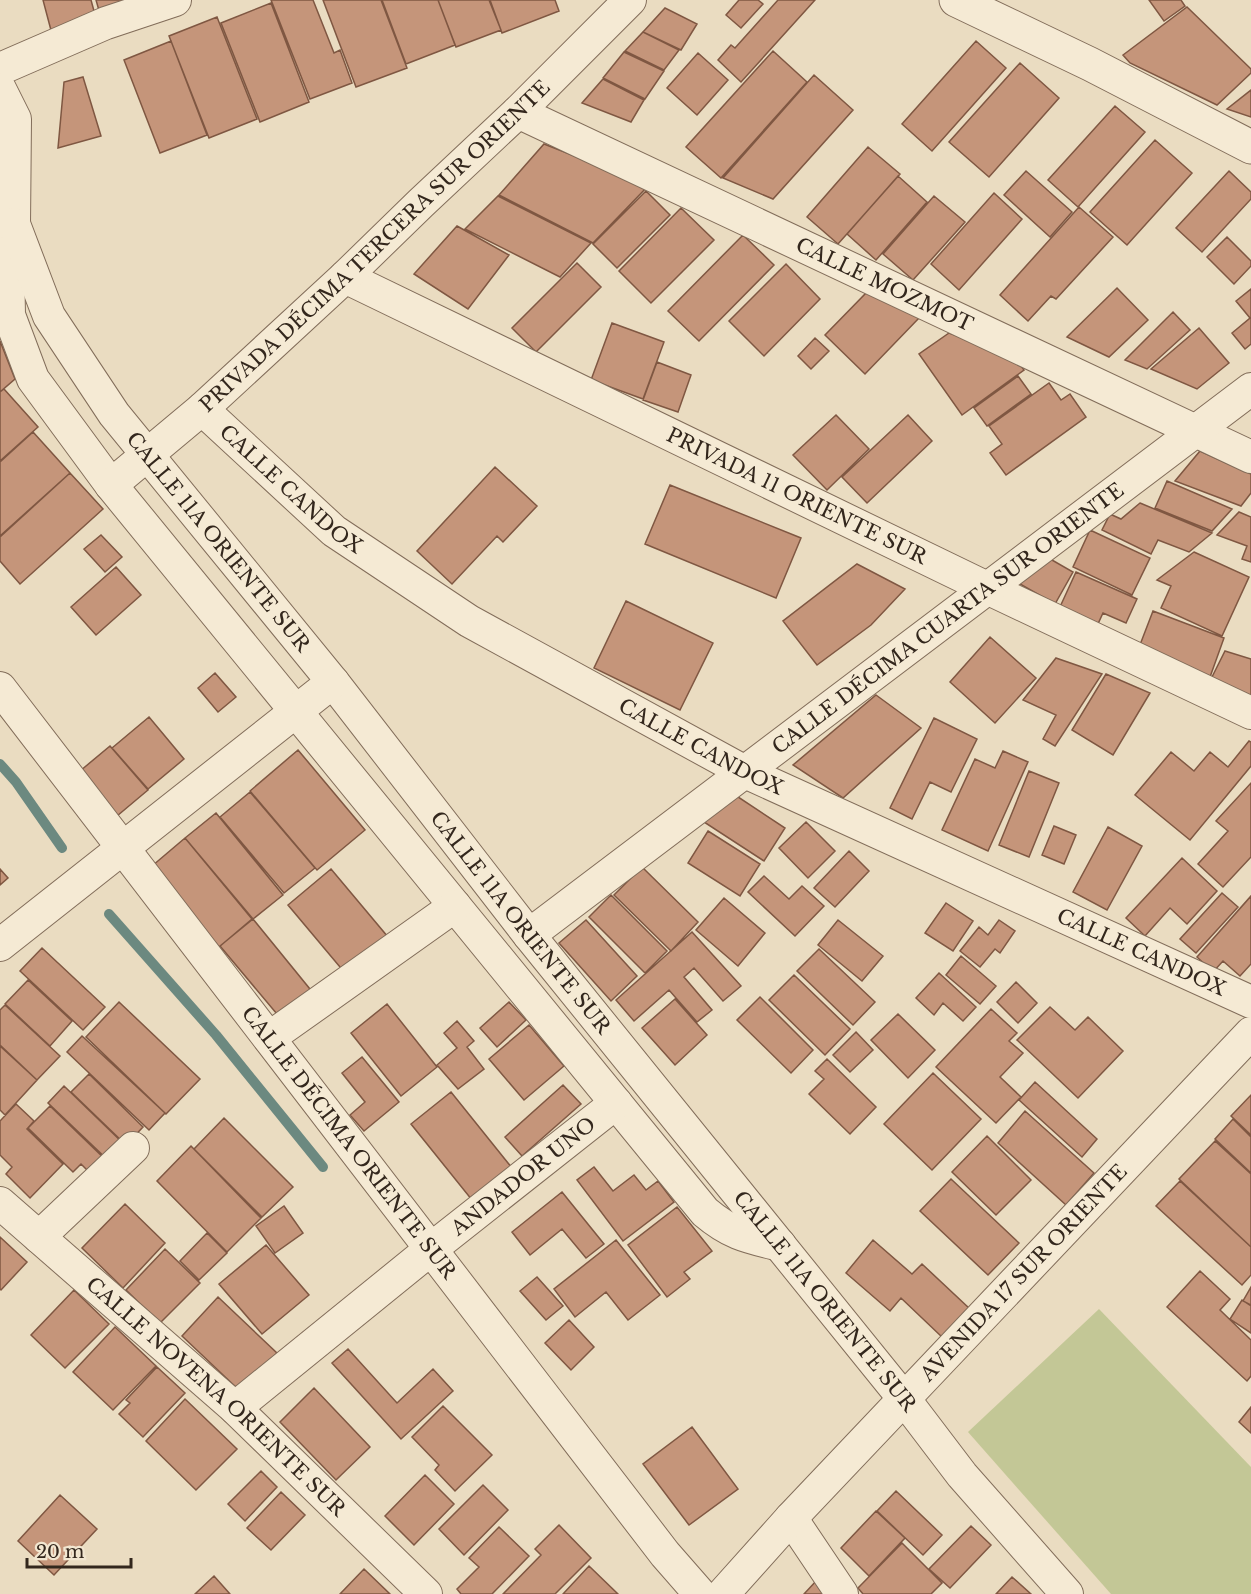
<svg xmlns="http://www.w3.org/2000/svg" width="1251" height="1594" viewBox="0 0 1251 1594" font-family="'Libre Baskerville',serif">
  <style>
    .green { fill: #c3c796 }
    .lines { fill: none; stroke-linecap: round; stroke-linejoin: round }
    .stream { stroke: #6c8980; stroke-width: 10 }
    .building { fill: #c5957a; stroke: #7f5742; stroke-width: 1.5 }
    .minor-casing { stroke: #826d5a; stroke-width: 34 }
    .tertiary-casing { stroke: #826d5a; stroke-width: 35 }
    .minor { stroke: #f5ead4; stroke-width: 32 }
    .tertiary { stroke: #f5ead4; stroke-width: 33 }
    .labels { text-anchor: middle; stroke-width: 5; stroke-linejoin: round; paint-order: stroke }
    .street-label { font-size: 20px; fill: #33271d; stroke: #f2e6d0 }
  </style>
  <rect width="100%" height="100%" fill="#eadcc1"/>
  <path class="green" d="M1099 1309 1251 1467V1594H1111L968 1432Z"/>
  <g class="lines">
    <path class="stream" d="M0 764 16 782 62 848
      M109 914 216 1035 323 1167"/>
  </g>
  <path class="building" d="M43 0H91L97 22 52 34Z
    M96 0H129L100 14Z
    M271 0H313L334 53 340 50 352 83 310 99Z
    M323 0H381L407 68 356 87Z
    M382 0H438L455 45 406 64Z
    M438 0H489L501 30 456 47Z
    M490 0H555L559 11 502 33Z
    M739 0H758L763 4 741 28 726 15Z
    M778 0H815L741 82 718 60 731 45 735 48Z
    M1149 0H1181L1185 6 1164 21Z
    M271 3 309 102 260 122 221 23Z
    M1187 7 1251 69V73L1217 105 1130 63 1123 55Z
    M665 8 697 24 681 50 643 32Z
    M217 17 257 119 209 138 169 36Z
    M643 32 679 50 664 70 625 51Z
    M171 41 207 135 160 153 124 60Z
    M976 41 1006 68 932 151 902 124Z
    M773 51 807 82 721 178 686 147Z
    M624 52 664 71 645 99 603 78Z
    M698 53 728 80 697 115 667 88Z
    M1020 63 1059 98 989 177 949 142Z
    M814 75 853 110 773 199 723 178Z
    M83 77 101 136 58 148 64 82Z
    M603 79 644 100 631 122 582 103Z
    M1251 90V117L1227 109Z
    M1115 106 1145 132 1078 207 1048 180Z
    M1155 140 1192 173 1127 245 1090 212Z
    M544 144 649 185 593 243 499 195Z
    M868 147 900 174 838 244 807 217Z
    M1026 171 1072 212 1050 237 1004 195Z
    M1229 171 1251 192V199L1202 252 1176 228Z
    M898 176 927 202 876 260 847 234Z
    M646 191 670 215 617 268 593 244Z
    M994 193 1022 219 959 290 931 264Z
    M498 196 591 243 560 277 465 229Z
    M934 196 965 222 913 280 883 254Z
    M1079 207 1113 237 1056 299 1051 296 1028 321 1000 295Z
    M681 208 714 240 651 303 619 271Z
    M457 226 509 255 468 309 414 274Z
    M743 235 774 265 699 341 668 311Z
    M1227 237 1251 261V266L1234 284 1207 257Z
    M577 263 601 287 536 352 512 328Z
    M786 264 820 299 764 356 729 321Z
    M1117 288 1148 320 1109 357 1067 337Z
    M1251 289V344L1245 349 1232 333 1250 318 1236 301Z
    M868 291 920 317 865 374 825 335Z
    M1173 312 1190 330 1147 369 1125 360Z
    M612 323 664 342 643 399 591 380Z
    M1199 328 1229 363 1197 389 1151 369Z
    M949 333 1013 355 1024 370 962 415 919 354Z
    M815 338 829 351 811 369 798 356Z
    M0 341 15 379 0 392Z
    M657 362 691 375 678 412 643 400Z
    M1018 376 1031 394 987 426 974 408Z
    M1049 383 1061 400 1070 394 1086 417 1006 475 990 453 1002 444 989 426Z
    M4 389 38 427 0 461V392Z
    M836 415 869 449 827 490 793 455Z
    M908 415 932 441 867 503 842 477Z
    M33 432 70 473 0 536V462Z
    M1200 451 1251 474V493L1241 506 1175 481Z
    M495 467 537 506 503 542 497 536 452 584 417 551Z
    M70 473 103 509 20 584 0 561V537Z
    M1167 481 1232 509 1212 531 1155 508Z
    M670 485 801 538 776 598 645 544Z
    M1140 503 1212 533 1189 552 1158 540 1151 554 1102 530 1110 514 1121 519Z
    M1239 512 1251 517V562L1242 559 1247 546 1217 535Z
    M1090 530 1150 558 1132 595 1073 567Z
    M101 535 122 557 105 572 84 549Z
    M1038 552 1073 572 1055 604 1020 584Z
    M1194 552 1249 577 1222 636 1161 608 1171 586 1157 580Z
    M857 564 905 589 871 625 817 665 783 621Z
    M116 567 141 595 96 635 71 607Z
    M1076 572 1137 599 1126 623 1103 613 1097 626 1059 609Z
    M626 601 713 643 680 710 594 668Z
    M1153 611 1224 638 1210 677 1138 650Z
    M990 637 1036 678 995 723 950 682Z
    M1225 651 1251 659V702L1208 685Z
    M1056 658 1102 674 1055 746 1043 739 1056 715 1023 700Z
    M215 673 236 697 218 712 198 688Z
    M1106 674 1150 693 1113 755 1072 730Z
    M876 695 921 728 843 798 793 765Z
    M149 717 184 759 148 789 112 748Z
    M934 718 977 739 951 792 930 782 912 819 890 808Z
    M1249 741 1251 742V766L1190 840 1135 795 1171 752 1194 771 1210 752 1228 767Z
    M110 746 148 790 117 816 80 771Z
    M298 750 365 830 317 870 250 791Z
    M1003 751 1028 762 988 851 942 830 975 759 995 768Z
    M1029 771 1059 783 1029 857 999 845Z
    M1251 783V857L1223 887 1198 864 1228 831 1216 821Z
    M726 789 785 828 764 861 704 822Z
    M250 792 315 868 284 893 220 817Z
    M216 813 283 895 253 919 185 838Z
    M806 822 835 851 808 878 779 848Z
    M1054 826 1076 835 1064 864 1042 855Z
    M1108 827 1142 846 1107 910 1073 892Z
    M708 831 760 864 740 896 688 863Z
    M185 838 252 919 219 947 152 866Z
    M849 851 869 871 835 907 814 888Z
    M1182 858 1217 891 1187 924 1170 908 1145 936 1126 918Z
    M642 867 698 922 671 951 614 895Z
    M0 869 8 878 0 885Z
    M331 869 388 937 345 973 288 905Z
    M764 876 789 899 802 886 824 906 795 936 748 892Z
    M1222 893 1238 907 1196 953 1180 939Z
    M611 895 667 951 645 973 589 917Z
    M1251 896V964L1240 976 1223 961 1213 972 1197 957Z
    M724 898 765 933 738 966 696 930Z
    M946 903 973 921 953 951 925 933Z
    M253 919 314 994 282 1020 220 946Z
    M586 920 637 976 611 1001 559 943Z
    M838 920 883 956 862 981 818 945Z
    M999 920 1015 931 1000 953 995 949 980 967 960 951 979 927 988 935Z
    M692 932 741 986 723 1001 694 968 684 977 712 1010 697 1022 669 990 634 1021 616 1000Z
    M42 948 105 1007 83 1030 20 971Z
    M819 949 875 1002 853 1025 797 971Z
    M961 956 996 986 980 1004 946 975Z
    M939 973 976 1007 963 1021 943 1003 934 1015 916 998Z
    M794 975 850 1029 825 1055 769 1000Z
    M28 980 72 1021 50 1046 5 1004Z
    M1016 982 1037 1003 1018 1023 997 1002Z
    M760 997 813 1050 791 1073 737 1020Z
    M675 999 707 1035 675 1065 642 1028Z
    M119 1002 200 1079 166 1114 86 1037Z
    M509 1002 526 1020 497 1047 480 1028Z
    M387 1004 437 1067 401 1096 351 1033Z
    M5 1005 60 1056 37 1080 0 1045V1010Z
    M1050 1007 1075 1030 1088 1017 1123 1051 1078 1098 1017 1040Z
    M991 1009 1017 1033 1009 1041 1023 1053 1000 1077 1021 1097 996 1123 936 1067Z
    M898 1014 935 1050 908 1078 871 1040Z
    M457 1021 474 1041 467 1047 484 1069 458 1089 437 1065 457 1048 444 1033Z
    M529 1025 564 1066 524 1100 489 1059Z
    M856 1032 873 1050 850 1072 833 1055Z
    M82 1036 165 1113 149 1130 67 1052Z
    M0 1046 37 1080 5 1115 0 1110Z
    M362 1057 399 1102 364 1131 350 1115 365 1102 342 1073Z
    M827 1059 876 1107 850 1134 809 1094 824 1079 815 1071Z
    M933 1073 981 1119 932 1170 884 1124Z
    M89 1074 143 1127 126 1145 71 1092Z
    M1035 1082 1097 1139 1082 1157 1019 1100Z
    M563 1085 581 1104 522 1156 505 1137Z
    M64 1086 127 1147 111 1163 48 1103Z
    M451 1092 516 1173 476 1205 411 1124Z
    M1251 1095V1135L1231 1116Z
    M16 1104 34 1121 27 1129 63 1164 30 1198 6 1174 12 1167 0 1155V1121Z
    M50 1106 110 1164 96 1179 81 1164 73 1172 28 1128Z
    M1025 1111 1094 1173 1066 1205 998 1143Z
    M224 1118 293 1187 262 1217 194 1149Z
    M1233 1119 1251 1137V1173L1215 1139Z
    M987 1136 1031 1180 996 1215 952 1172Z
    M1215 1141 1251 1174V1247L1179 1179Z
    M191 1146 261 1218 227 1252 157 1181Z
    M594 1167 613 1191 634 1175 646 1190 658 1181 674 1202 623 1241 577 1180Z
    M951 1179 1019 1243 988 1275 920 1211Z
    M1180 1181 1251 1247V1275L1242 1285 1156 1206Z
    M562 1192 604 1244 586 1258 562 1229 530 1255 512 1232Z
    M125 1204 165 1243 123 1288 82 1248Z
    M284 1206 303 1233 275 1253 256 1226Z
    M677 1207 712 1251 684 1272 690 1279 667 1297 628 1245Z
    M207 1233 227 1253 199 1280 180 1261Z
    M0 1237 27 1262 1 1290 0 1289Z
    M616 1240 660 1295 628 1320 606 1292 575 1317 554 1289Z
    M873 1240 912 1274 922 1264 970 1309 943 1338 901 1298 890 1311 846 1273Z
    M266 1245 309 1295 262 1334 219 1284Z
    M165 1249 200 1283 160 1323 126 1290Z
    M1200 1271 1230 1299 1220 1310 1251 1340V1376L1247 1381 1167 1307Z
    M537 1277 563 1306 546 1320 520 1291Z
    M1251 1287V1305L1243 1301Z
    M74 1290 109 1324 65 1368 31 1335Z
    M218 1297 277 1353 241 1392 182 1336Z
    M1242 1300 1251 1306V1333L1230 1319Z
    M569 1320 594 1347 571 1370 545 1343Z
    M115 1327 156 1366 113 1410 73 1372Z
    M348 1349 397 1403 433 1369 453 1391 401 1439 332 1363Z
    M157 1367 185 1393 143 1437 119 1414 130 1403 126 1400Z
    M314 1388 370 1447 336 1480 280 1422Z
    M185 1399 237 1449 196 1490 146 1441Z
    M443 1406 492 1455 455 1491 435 1470 439 1465 412 1437Z
    M1251 1407V1433L1239 1422Z
    M692 1427 738 1489 689 1525 643 1464Z
    M261 1471 277 1487 245 1521 228 1504Z
    M425 1475 454 1504 414 1545 385 1516Z
    M483 1485 508 1510 464 1555 439 1529Z
    M896 1491 942 1535 923 1555 877 1511Z
    M281 1492 305 1515 271 1550 247 1528Z
    M60 1495 97 1529 54 1575 18 1541Z
    M876 1511 905 1538 869 1576 841 1548Z
    M559 1525 591 1558 555 1594H503L541 1555 535 1549Z
    M971 1526 991 1545 950 1588 929 1569Z
    M499 1527 529 1556 492 1594H461L457 1589 479 1567 469 1558Z
    M902 1543 942 1583 931 1594H863L858 1588Z
    M589 1566 618 1594H563Z
    M364 1569 390 1594H340Z
    M214 1576 230 1594H195Z
    M1012 1577 1031 1594H996Z
    M817 1580 832 1594H804Z"/>
  <g class="lines">
    <g class="minor-casing">
      <g id="minor">
        <path d="M0 69 106 23 175 0"/>
        <path d="M0 89 15 119 14 224 8 260 9 315 33 379 111 485 705 1212C731 1234 747 1237 780 1245"/>
        <path id="s1" d="M518 112 1251 457"/>
        <path id="s2" d="M14 224 49 316 114 414 333 682 529 935 905 1400 962 1475 1067 1594"/>
        <path id="s3" d="M345 277 987 588 1251 713"/>
        <path id="s4" d="M202 409 334 531 469 621 745 772 1251 1002"/>
        <path id="s5" d="M111 485 202 409 345 277 421 203 518 112 630 0"/>
        <path id="s6" d="M0 688 665 1554 700 1594"/>
        <path id="s7" d="M529 935 1251 389"/>
        <path d="M0 945 333 682"/>
        <path d="M269 1038 455 906"/>
        <path id="s8" d="M0 1203 235 1408 426 1594"/>
        <path d="M39 1237 133 1148"/>
        <path id="s9" d="M235 1408 431 1249 616 1103"/>
        <path d="M791 1518 842 1594"/>
        <path id="s10" d="M723 1594 791 1518 1251 1033"/>
      </g>
    </g>
    <g class="tertiary-casing">
      <path id="tertiary" d="M956 0 1090 64 1251 147"/>
    </g>
    <use href="#minor" class="minor"/>
    <use href="#tertiary" class="tertiary"/>
  </g>
  <g class="labels">
    <g class="street-label">
      <text dy="7" stroke="none"><textPath href="#s5" startOffset="356">PRIVADA DÉCIMA TERCERA SUR ORIENTE</textPath></text>
      <text dy="7" stroke="none"><textPath href="#s1" startOffset="405">CALLE MOZMOT</textPath></text>
      <text dy="7" stroke="none"><textPath href="#s4" startOffset="120">CALLE CANDOX</textPath></text>
      <text dy="7" stroke="none"><textPath href="#s3" startOffset="502">PRIVADA 11 ORIENTE SUR</textPath></text>
      <text dy="7" stroke="none"><textPath href="#s2" startOffset="381">CALLE 11A ORIENTE SUR</textPath></text>
      <text dy="7" stroke="none"><textPath href="#s7" startOffset="525">CALLE DÉCIMA CUARTA SUR ORIENTE</textPath></text>
      <text dy="7" stroke="none"><textPath href="#s4" startOffset="606">CALLE CANDOX</textPath></text>
      <text dy="7" stroke="none"><textPath href="#s2" startOffset="867">CALLE 11A ORIENTE SUR</textPath></text>
      <text dy="7" stroke="none"><textPath href="#s4" startOffset="1092">CALLE CANDOX</textPath></text>
      <text dy="7" stroke="none"><textPath href="#s6" startOffset="573">CALLE DÉCIMA ORIENTE SUR</textPath></text>
      <text dy="7" stroke="none"><textPath href="#s9" startOffset="370">ANDADOR UNO</textPath></text>
      <text dy="7" stroke="none"><textPath href="#s10" startOffset="440">AVENIDA 17 SUR ORIENTE</textPath></text>
      <text dy="7" stroke="none"><textPath href="#s2" startOffset="1353">CALLE 11A ORIENTE SUR</textPath></text>
      <text dy="7" stroke="none"><textPath href="#s8" startOffset="290">CALLE NOVENA ORIENTE SUR</textPath></text>
    </g>
  </g>
  <path d="M27 1558v9h104v-9" fill="none" stroke="#33271d" stroke-width="3"/>
  <text x="36" y="1558" font-size="18" fill="#33271d" stroke="#f2e6d0" stroke-width="4.5" paint-order="stroke">20 m</text>
</svg>
